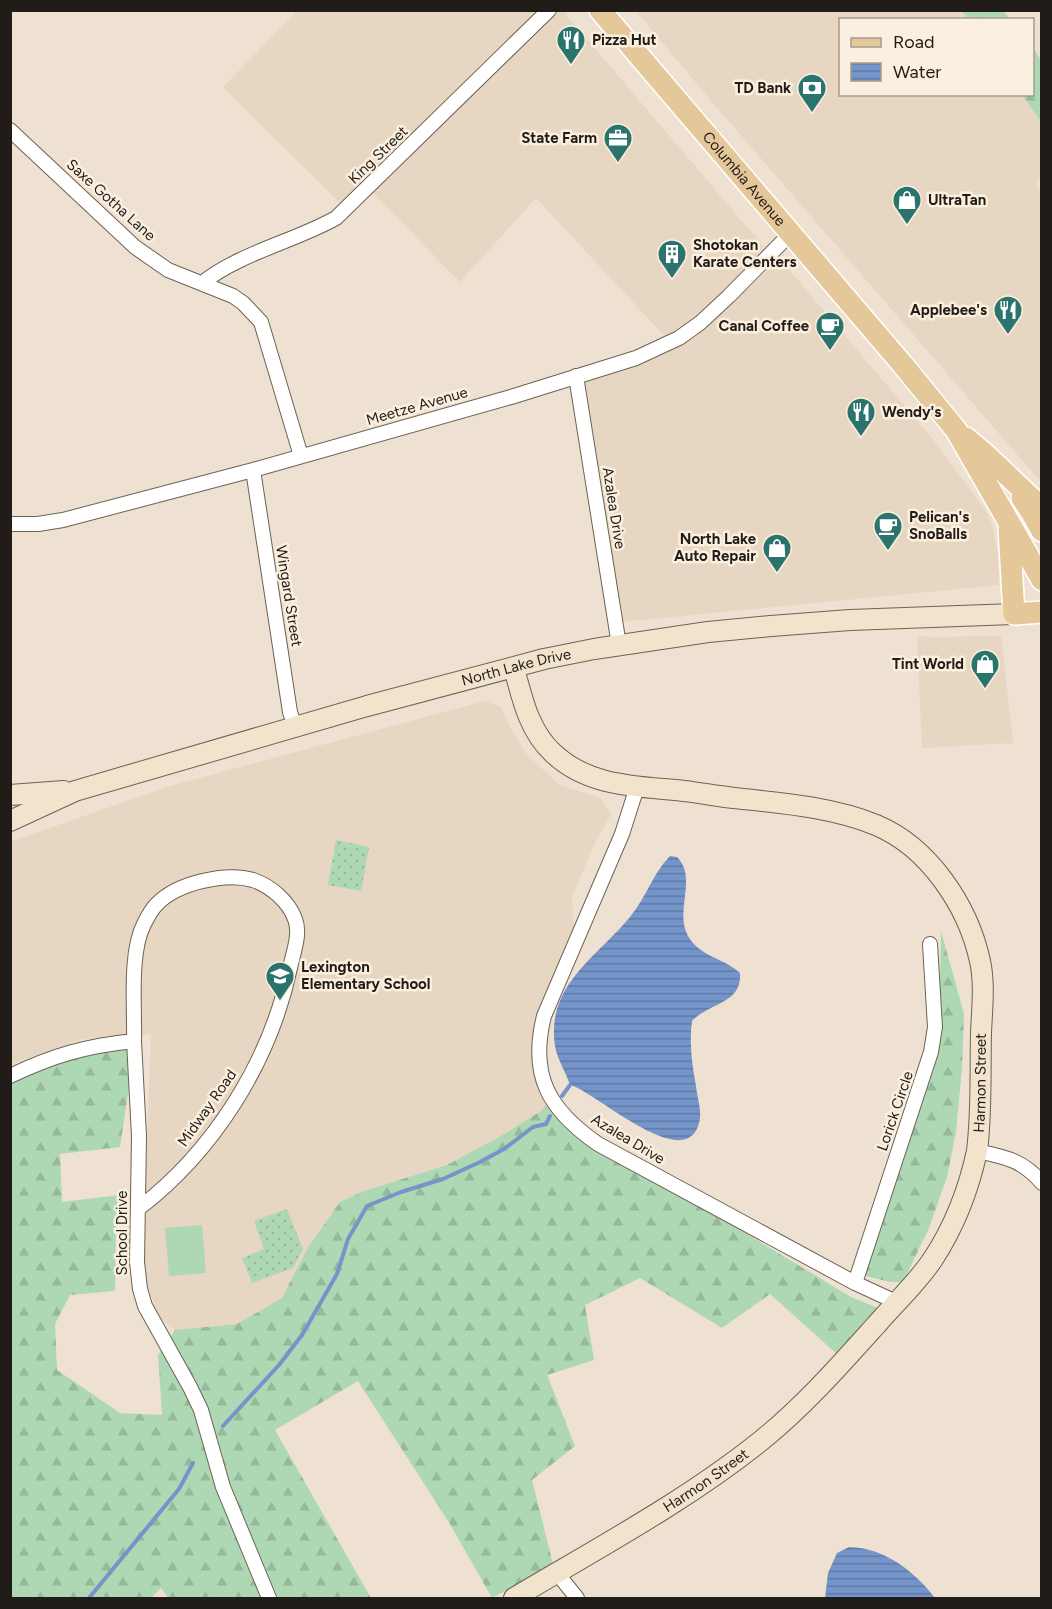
<svg xmlns="http://www.w3.org/2000/svg" width="1052" height="1609" viewBox="0 0 1052 1609" font-family="Figtree,sans-serif">
  <style>
    .built { fill: #e7d6c1 }
    .grass { fill: #aed8b3 }
    .forest { fill: url(#forest-firs) }
    .park { fill: url(#park-dots) }
    .water { fill: url(#water-rules) }
    .lines { fill: none; stroke-linecap: round; stroke-linejoin: round }
    .stream { stroke: #7595ca; stroke-width: 4 }
    .street-casing { stroke: #6c6255; stroke-width: 16 }
    .secondary-casing { stroke: #6c6255; stroke-width: 22 }
    .primary-casing { stroke: #fff; stroke-width: 24 }
    .street { stroke: #fff; stroke-width: 14 }
    .secondary { stroke: #f2e4cc; stroke-width: 20 }
    .primary { stroke: #e5c899; stroke-width: 21 }
    .labels { text-anchor: middle; stroke-width: 5; stroke-linejoin: round; paint-order: stroke }
    .poi-label { font-size: 15px; font-weight: bold; fill: #211c17; stroke: #fbefdf; text-anchor: start }
    .street-label { font-size: 15px; fill: #211c17; stroke: #fbefdf }
  </style>
  <defs>
    <pattern id="forest-firs" width="22" height="20" patternUnits="userSpaceOnUse" patternTransform="scale(1.5)"><rect width="22" height="20" fill="#aed8b3"/><path d="M5 1l3.5 6h-7zM16 11l3.5 6h-7z" fill="#95b999"/></pattern>
    <pattern id="park-dots" width="8" height="8" patternUnits="userSpaceOnUse" patternTransform="scale(1.5)"><rect width="8" height="8" fill="#aed8b3"/><path d="M2 2h.1M6 6h.1" fill="none" stroke="#95b999" stroke-width="1.8" stroke-linecap="round"/></pattern>
    <pattern id="water-rules" width="6" height="5" patternUnits="userSpaceOnUse" patternTransform="scale(1.5)"><rect width="6" height="5" fill="#7595ca"/><path d="M0 2.5h6" fill="none" stroke="#6079a3"/></pattern>
  </defs>
  <rect width="100%" height="100%" fill="#eee1d2"/>
  <path class="built" d="M297 11H563L764 247 700 323 670 342 536 198 460 282 368 188 346 209 223 87Z
    M636 11H962L968 19 840 20V94L1022 95 1041 122V170L1036 186 1042 193 1041 482 712 102Z
    M780 259 935 442 985 510 992 524 998 555 999 585 620 622 583 383 659 356 676 348 704 327Z
    M917 636 932 637 1001 636 1013 743 922 748Z
    M485 701 501 707 512 731 526 753 559 785 601 798 611 814 593 847 572 897 575 943 540 1032 551 1098 541 1111 499 1137 447 1165 364 1191 340 1202 307 1249 282 1298 237 1324 175 1330 160 1318 147 1285 143 1239 151 1034 83 1039 11 1064 10 842 170 786Z"/>
  <path class="grass" d="M202 1225 206 1273 169 1276 165 1228Z"/>
  <path class="forest" d="M962 11H1003L1010 19H968Z
    M1033 48 1041 60V122L1022 95 1032 94Z
    M941 931 964 1014 962 1068 956 1132 947 1177 929 1228 903 1282H890L862 1275 939 1031Z
    M135 1047 120 1147 60 1154 62 1202 119 1195 116 1217 115 1291 70 1295 55 1324 57 1370 120 1413 162 1415 158 1355 175 1330 237 1324 282 1298 307 1249 340 1202 364 1191 447 1165 499 1137 541 1111 551 1098 598 1144 851 1297 878 1308 863 1331 838 1355 770 1294 722 1328 640 1278 585 1305 594 1360 547 1375 575 1446 532 1480 553 1564 492 1598 450 1524 358 1381 275 1430 371 1598H168L161 1588 151 1598H11L10 1081 69 1055Z"/>
  <path class="park" d="M336 840 369 847 361 891 328 885Z
    M287 1209 303 1249 293 1268 252 1283 242 1258 264 1249 254 1221Z"/>
  <path class="water" d="M670 856 677 857C698 878 674 911 688 936 700 957 724 958 740 973 742 1004 710 1002 692 1021 689 1042 692 1065 696 1086 697 1096 701 1108 700 1118 691 1181 594 1090 570 1085 566 1072 557 1059 555 1046 546 985 596 958 630 917 646 898 653 873 670 856Z
    M849 1547C885 1548 914 1571 935 1598H825L828 1573 837 1553Z"/>
  <g class="lines">
    <path class="stream" d="M562 1096 570 1085
      M223 1426 279 1365 302 1335 337 1274 348 1239 367 1206 401 1192 443 1179 480 1162 504 1149 533 1127 546 1124 550 1116
      M89 1598 179 1489 193 1463"/>
    <g class="street-casing">
      <path id="street" d="M10 130 135 247 168 270 233 296 243 303 261 322 301 456
        M202 283C242 252 293 242 336 218L549 10
        M576 376 619 645
        M253 470 290 712 295 727
        M10 524H38L63 520 253 470 511 397 636 358 679 338 700 323 729 296 790 234
        M637 787 622 834 544 1016C529 1076 549 1110 598 1144L855 1283 896 1302
        M134 1041C135 1008 129 953 144 924 147 918 151 910 156 905 176 883 225 872 253 880 271 886 289 902 295 919 301 934 293 953 290 968 270 1062 214 1151 138 1209
        M10 1076C54 1055 86 1046 134 1041L139 1136 137 1262 140 1289 145 1306 190 1387 201 1410 223 1487 269 1598
        M977 1151C1005 1157 1023 1160 1042 1183
        M855 1283 931 1052 935 1027 930 944
        M557 1573 577 1598"/>
    </g>
    <g class="secondary-casing">
      <g id="secondary">
        <path d="M10 795 64 791"/>
        <path id="s1" d="M10 821 75 791 367 706 544 659 594 649 708 632 771 626 850 620 1014 614"/>
        <path id="s2" d="M514 1598C598 1548 686 1501 762 1440 804 1406 841 1364 877 1324 895 1303 918 1282 933 1259 954 1227 969 1188 977 1151 982 1111 980 1072 981 1033 982 1009 985 984 980 961 968 906 929 847 876 825 832 807 781 803 734 798 717 796 701 793 684 791 638 786 588 787 553 753 529 731 522 698 514 668"/>
      </g>
    </g>
    <g class="primary-casing">
      <g id="primary">
        <path id="s3" d="M600 10 903 365 956 430 1042 580"/>
        <path d="M966 438 985 454 1042 508"/>
        <path d="M1022 498 1033 515 1042 531"/>
        <path d="M1009 528 1014 614 1042 612"/>
      </g>
    </g>
    <use href="#street" class="street"/>
    <use href="#secondary" class="secondary"/>
    <use href="#primary" class="primary"/>
  </g>
  <defs>
    <g id="restaurant-pin" transform="scale(1.5)"><path d="M0 17L-7.5 6A9.5 9.5 0 1 1 7.5 6Z" fill="#2b746e" stroke="#fbefdf"/><path d="M-5-6h1v4h1v-4h1v4h1v-4h1v5L-1.5 .5V6h-2V.5L-5-1ZM5-6V6H3V1.5H1.5Q1.5-4 5-6Z" fill="#fff"/></g>
    <g id="bank-pin" transform="scale(1.5)"><path d="M0 17L-7.5 6A9.5 9.5 0 1 1 7.5 6Z" fill="#2b746e" stroke="#fbefdf"/><path d="M-6-4H6V4H-6ZM0-2.3a2.3 2.3 0 1 0 0 4.6a2.3 2.3 0 1 0 0-4.6Z" fill="#fff"/></g>
    <g id="office-pin" transform="scale(1.5)"><path d="M0 17L-7.5 6A9.5 9.5 0 1 1 7.5 6Z" fill="#2b746e" stroke="#fbefdf"/><path d="M-6-3h4V-5.5h4V-3h4V5H-6ZM-1-4.5V-3h2v-1.5ZM-6 0V1H6V0Z" fill="#fff"/></g>
    <g id="shop-pin" transform="scale(1.5)"><path d="M0 17L-7.5 6A9.5 9.5 0 1 1 7.5 6Z" fill="#2b746e" stroke="#fbefdf"/><path d="M-5-2.5h2.3a2.7 3.5 0 0 1 5.4 0H5L5.5 6h-11ZM-1.5-2.5h3a1.5 2.3 0 0 0-3 0Z" fill="#fff"/></g>
    <g id="building-pin" transform="scale(1.5)"><path d="M0 17L-7.5 6A9.5 9.5 0 1 1 7.5 6Z" fill="#2b746e" stroke="#fbefdf"/><path d="M-4-6H4V6H1V3H-1V6H-4ZM-2.5-4.3h1.7v1.8h-1.7ZM.8-4.3h1.7v1.8H.8ZM-2.5-1h1.7V.8h-1.7ZM.8-1h1.7V.8H.8Z" fill="#fff"/></g>
    <g id="cafe-pin" transform="scale(1.5)"><path d="M0 17L-7.5 6A9.5 9.5 0 1 1 7.5 6Z" fill="#2b746e" stroke="#fbefdf"/><path d="M-5.5-4.5H6V0H3Q3 3.5 0 3.5H-2.5Q-5.5 3.5-5.5 0ZM3-3.2v2h1.7v-2ZM-6 4.5H4V6H-6Z" fill="#fff"/></g>
    <g id="school-pin" transform="scale(1.5)"><path d="M0 17L-7.5 6A9.5 9.5 0 1 1 7.5 6Z" fill="#2b746e" stroke="#fbefdf"/><path d="M0-5L7-2L0 1L-7-2ZM-4 1L0 2.5L4 1V4Q0 6-4 4Z" fill="#fff"/></g>
  </defs>
  <g fill-rule="evenodd">
    <use href="#restaurant-pin" x="571" y="40"/>
    <use href="#bank-pin" x="812" y="88"/>
    <use href="#office-pin" x="618" y="138"/>
    <use href="#shop-pin" x="907" y="200"/>
    <use href="#building-pin" x="672" y="254"/>
    <use href="#restaurant-pin" x="1008" y="310"/>
    <use href="#cafe-pin" x="830" y="326"/>
    <use href="#restaurant-pin" x="861" y="412"/>
    <use href="#cafe-pin" x="888" y="526"/>
    <use href="#shop-pin" x="777" y="548"/>
    <use href="#shop-pin" x="985" y="664"/>
    <use href="#school-pin" x="280" y="976"/>
  </g>
  <g class="labels">
    <g class="poi-label">
      <text x="592" y="45">Pizza Hut</text>
      <text x="791" y="93" text-anchor="end">TD Bank</text>
      <text x="597" y="143" text-anchor="end">State Farm</text>
      <text x="928" y="205">UltraTan</text>
      <text x="693" y="250">Shotokan<tspan x="693" dy="17">Karate Centers</tspan></text>
      <text x="987" y="315" text-anchor="end">Applebee's</text>
      <text x="809" y="331" text-anchor="end">Canal Coffee</text>
      <text x="882" y="417">Wendy's</text>
      <text x="909" y="522">Pelican's<tspan x="909" dy="17">SnoBalls</tspan></text>
      <text x="756" y="544" text-anchor="end">North Lake<tspan x="756" dy="17">Auto Repair</tspan></text>
      <text x="964" y="669" text-anchor="end">Tint World</text>
      <text x="301" y="972">Lexington<tspan x="301" dy="17">Elementary School</tspan></text>
    </g>
    <g class="street-label">
      <text transform="translate(378 155) rotate(-44)" y="5">King Street</text>
      <text dy="5" stroke="none"><textPath href="#s3" startOffset="222">Columbia Avenue</textPath></text>
      <text transform="translate(111 200) rotate(42)" y="5">Saxe Gotha Lane</text>
      <text transform="translate(417 406) rotate(-16)" y="5">Meetze Avenue</text>
      <text transform="translate(614 508) rotate(81)" y="5">Azalea Drive</text>
      <text transform="translate(289 596) rotate(81)" y="5">Wingard Street</text>
      <text dy="5" stroke="none"><textPath href="#s1" startOffset="530">North Lake Drive</textPath></text>
      <text dy="5" stroke="none"><textPath href="#s2" startOffset="729">Harmon Street</textPath></text>
      <text transform="translate(207 1108) rotate(-55)" y="5">Midway Road</text>
      <text transform="translate(895 1111) rotate(-71)" y="5">Lorick Circle</text>
      <text transform="translate(628 1139) rotate(31)" y="5">Azalea Drive</text>
      <text transform="translate(122 1233) rotate(-90)" y="5">School Drive</text>
      <text dy="5" stroke="none"><textPath href="#s2" startOffset="225">Harmon Street</textPath></text>
    </g>
  </g>
  <rect width="1052" height="1609" fill="none" stroke="#211c17" stroke-width="24"/>
  <rect x="839" y="18" width="195" height="78" fill="#fbefdf" stroke="#a49b8f" stroke-width="1.5"/>
  <rect x="851" y="38" width="30" height="9" fill="#e5c899" stroke="#a49b8f" stroke-width="1.5"/>
  <text x="893" y="48" font-size="18" fill="#211c17">Road</text>
  <rect x="851" y="63" width="30" height="18" fill="url(#water-rules)" stroke="#a49b8f" stroke-width="1.5"/>
  <text x="893" y="78" font-size="18" fill="#211c17">Water</text>
</svg>
